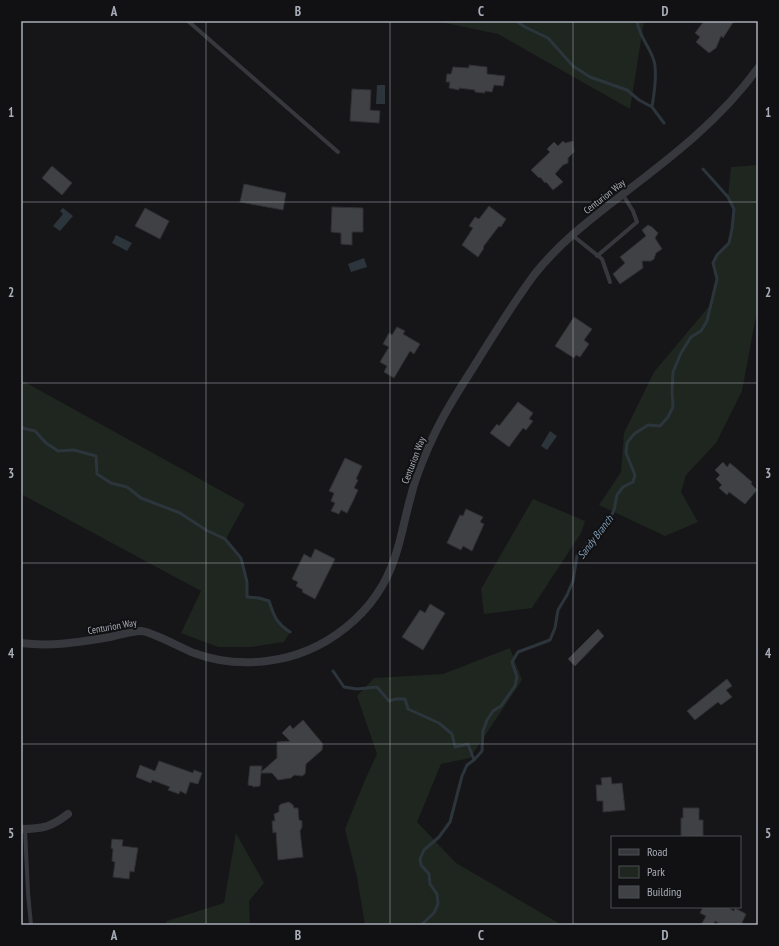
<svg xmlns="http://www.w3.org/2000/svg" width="779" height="946" viewBox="0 0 779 946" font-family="'PT Sans Narrow',sans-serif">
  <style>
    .green { fill: #1e261f }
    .water { fill: #2c353c }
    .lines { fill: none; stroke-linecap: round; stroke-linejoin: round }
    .stream { stroke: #2c353c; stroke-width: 3 }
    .building { fill: #404145; stroke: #303034 }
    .service { stroke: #37383d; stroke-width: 4 }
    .minor { stroke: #37383d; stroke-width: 8 }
    .grid { fill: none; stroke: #a8adb8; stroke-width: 1; stroke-opacity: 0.55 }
    .labels { text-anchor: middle; stroke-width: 4; stroke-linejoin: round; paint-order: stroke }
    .street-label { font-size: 10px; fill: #a8adb8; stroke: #111113 }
    .water-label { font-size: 11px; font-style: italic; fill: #7f9bb3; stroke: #111113 }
    .neatline { fill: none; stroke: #a8adb8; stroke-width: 1.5 }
    .grid-label { font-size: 13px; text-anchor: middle; font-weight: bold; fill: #a8adb8 }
  </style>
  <rect width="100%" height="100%" fill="#161618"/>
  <path class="green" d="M436 21H644L630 109 498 34Z
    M758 165V305L742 391 716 443 686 475 681 492 698 522 665 536 599 505 621 472 624 433 654 372 711 304 717 279 713 263 717 255 729 243 732 229 734 209 728 197 731 167Z
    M21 380 245 504 226 539 241 558 247 582V597L259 598 269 601C274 616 276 623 290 632L284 642 251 647H218L181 633 201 591 21 494Z
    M533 499 585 521 581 533 532 608 484 614 481 589Z
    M510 648 522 680 470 758 441 764 417 822 456 863 562 925H365L357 877 345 829 365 780 377 754 357 696 374 678 443 674Z
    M236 833 264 883 249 901 250 925H165L167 921 224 903Z"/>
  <path class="water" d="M377 85H385V104H376Z
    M63 208 73 216 60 231 53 226 63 214 60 211Z
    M116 235 132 243 127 251 112 243Z
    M364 258 367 267 351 272 348 264Z
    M550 431 557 436 547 450 541 446Z"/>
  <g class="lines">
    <path class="stream" d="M516 21 525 27 548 38 573 66 590 77 627 90 639 100 652 107 664 123
      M637 21C639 36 648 44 653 58 658 69 654 95 652 107
      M21 427 26 429 35 431 46 443 58 451 74 450 96 456 97 474 111 483 127 487 141 498 180 513 206 530 225 539 241 558 247 582V597L259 598 269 601C274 616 276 623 290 632
      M333 671 344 687 357 689 377 687 389 701 396 699H405L408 709 439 723 452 734 455 747 468 744 474 760
      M421 925 434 913 438 904 437 894 430 884 429 874 421 865 420 859 424 850 439 837 450 822 462 776 467 765 474 760 482 751 483 731 487 720 493 711 501 706 515 686 517 677 512 662 518 652 550 640 555 628 558 610 567 595 573 581 577 556 588 543 608 523 614 510 617 495 623 487 633 482 635 475 626 453 627 443 634 434 648 425 660 426 668 417 673 407 672 392 673 372 681 353 691 337 701 331 707 321 717 279 713 263 717 255 729 243 732 229 734 209 728 197 703 169"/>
  </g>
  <path class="building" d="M704 21H734L723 38 721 36 716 48 709 53 696 42 700 37 695 33Z
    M469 65 487 67V74L505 76 503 86 494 85 492 92 485 91V93L475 92V90L459 88V90L449 88 450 82H446L447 74H451L453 67 469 68Z
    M352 89 371 90 370 110 380 111 379 123 350 121Z
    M563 141 565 143 573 141 574 152 568 158V163L563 165 555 174 563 182 553 190 546 182 545 183 540 177 539 178 531 170 550 152 547 149 554 142 558 146Z
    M52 166 72 183 62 195 42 178Z
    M244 184 286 193 283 210 240 202Z
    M489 206 506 219 501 227 499 226 483 247 484 248 478 257 462 245 473 228 469 226 475 217 479 219Z
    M332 207 363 208V232H352V245L341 244V233L331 232Z
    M145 208 169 221 160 239 135 226Z
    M648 225 652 227 658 233 655 238 662 249 656 253 654 259 651 261H642L643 268 620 284 613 274 625 263 620 257 646 236 642 230Z
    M574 317 592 329 584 340 589 344 580 357 576 355 574 358 555 346Z
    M397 327 405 331 403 334 420 344 414 354 410 351 394 378 384 372 387 366 380 362 389 347 383 344 389 333 392 335Z
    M518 402 533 413 529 419 533 421 526 430 523 428 509 447 490 433 497 424 499 426Z
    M345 458 362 466 356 479 358 480 354 488 358 490 353 501 347 513 341 510 339 514 331 511 335 503 331 501 334 493 329 491Z
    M723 462 727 467 730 463 752 482 751 484 757 490 745 504 729 492 727 495 719 488 722 485 716 479 720 475 715 470Z
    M466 509 483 517 480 522 484 524 472 551 463 546 461 550 447 543 460 515 463 516Z
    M315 549 335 559 315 599 302 592 303 590 296 586 298 582 292 579 304 554 311 558Z
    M430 604 445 613 423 650 402 637 420 610 425 613Z
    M598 629 604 636 575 666 568 659Z
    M727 679 732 686 726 690 732 697 721 705 718 702 695 720 687 711Z
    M303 720 323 744 322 750 306 764 305 774 302 776 294 775 291 778 278 780 272 773H261L260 786 253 787V786L248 785 250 766H262L261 772 277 758V742L290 741 282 733 290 725 293 729Z
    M159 761 193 773 194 770 202 773 198 784 190 782 186 794 180 791 179 794 168 790 170 787 152 780 151 783 136 777 140 765 155 771Z
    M611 777 612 784 622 783 625 810 603 812V801H597L596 785H602L601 778Z
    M289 802 293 805 294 808H298L299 820 302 821V827L300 831 303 857 278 860 276 832 273 833 272 821H275L274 814 279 812V806L281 804Z
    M683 808H699V820H703V837L681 836V818H683Z
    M112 839 123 840 122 846 138 848 134 872 130 871 129 879 113 877 115 862 112 861 113 849 111 848Z
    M703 907H727L734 911 735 908 746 914 741 925H722L715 921 713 925H701L706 916 700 913Z"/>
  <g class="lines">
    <path class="service" d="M188 21 338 152
      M572 235 602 259 610 282
      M597 256 637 222 633 211 623 195
      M25 829 28 893 31 925"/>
    <path class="minor" d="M21 643C51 647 80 642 110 637 120 635 131 631 141 631 151 631 183 649 194 653 218 662 242 664 267 661 325 654 377 613 395 557 402 537 405 516 411 496 415 479 422 462 429 446 441 418 457 393 473 368 492 337 512 305 534 275 559 243 591 219 623 194 673 156 721 119 758 68
      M21 829C43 829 51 827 68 814"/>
  </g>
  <path class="grid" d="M206 21V925M390 21V925M573 21V925M21 202H758M21 383H758M21 563H758M21 744H758"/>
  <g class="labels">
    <g class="street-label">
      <text transform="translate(604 196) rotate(-38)" y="4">Centurion Way</text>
      <text transform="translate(413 460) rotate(-69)" y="4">Centurion Way</text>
      <text transform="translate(112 626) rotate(-10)" y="4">Centurion Way</text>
    </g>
    <g class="water-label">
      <text transform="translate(595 537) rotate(-53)" y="4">Sandy Branch</text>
    </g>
  </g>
  <rect width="779" height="946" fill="none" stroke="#111113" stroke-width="44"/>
  <rect x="611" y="836" width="130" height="72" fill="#111113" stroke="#4d4f55"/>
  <rect x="619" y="849" width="20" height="6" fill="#37383d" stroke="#4d4f55"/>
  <text x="647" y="856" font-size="12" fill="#a8adb8">Road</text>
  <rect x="619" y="866" width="20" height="12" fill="#1e261f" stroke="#4d4f55"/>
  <text x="647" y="876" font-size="12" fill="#a8adb8">Park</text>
  <rect x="619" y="886" width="20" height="12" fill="#404145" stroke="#4d4f55"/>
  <text x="647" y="896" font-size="12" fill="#a8adb8">Building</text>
  <rect x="22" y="22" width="735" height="902" class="neatline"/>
  <g class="grid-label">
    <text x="114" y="16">A</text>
    <text x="298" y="16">B</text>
    <text x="481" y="16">C</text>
    <text x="665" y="16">D</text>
    <text x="11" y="117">1</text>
    <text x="768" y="117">1</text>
    <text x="11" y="297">2</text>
    <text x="768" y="297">2</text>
    <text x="11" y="478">3</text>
    <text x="768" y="478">3</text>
    <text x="11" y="658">4</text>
    <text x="768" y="658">4</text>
    <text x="11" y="838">5</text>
    <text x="768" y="838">5</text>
    <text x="114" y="940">A</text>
    <text x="298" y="940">B</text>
    <text x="481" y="940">C</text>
    <text x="665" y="940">D</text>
  </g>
</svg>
